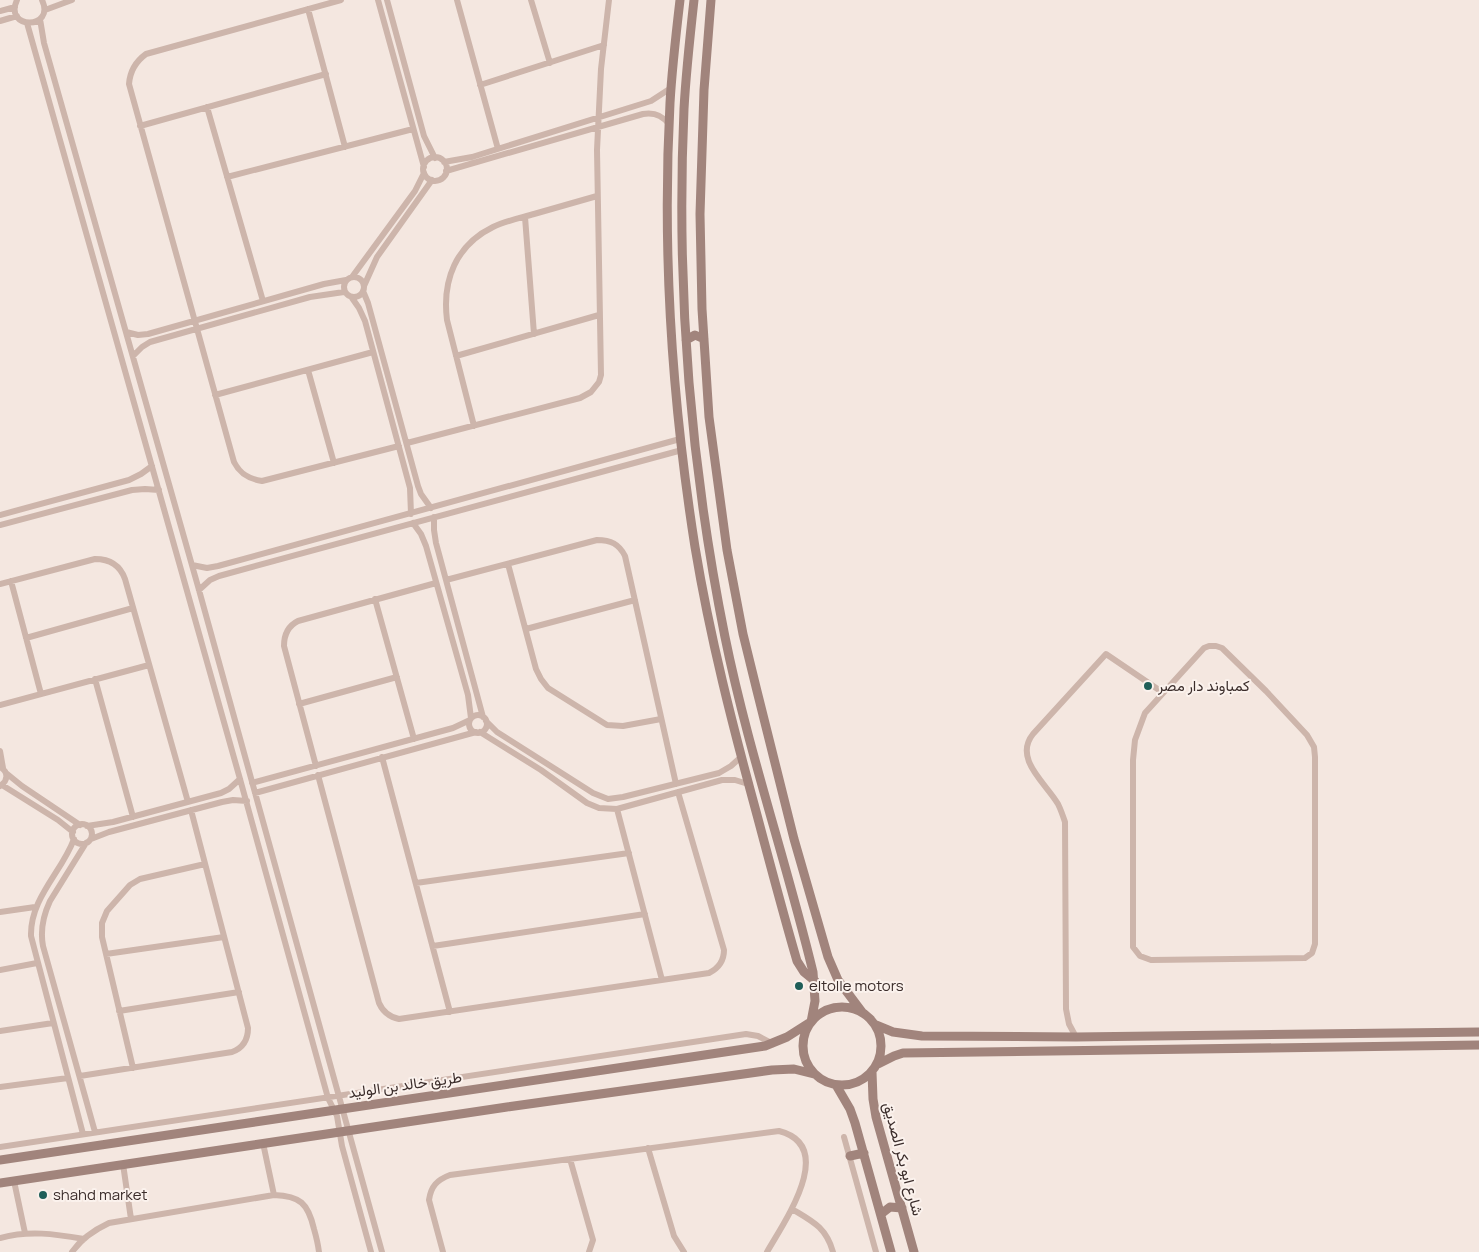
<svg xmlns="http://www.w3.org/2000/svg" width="1479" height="1252" viewBox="0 0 1479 1252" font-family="Manrope,Vazirmatn,sans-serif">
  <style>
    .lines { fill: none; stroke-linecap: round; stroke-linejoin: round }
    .street { stroke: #cdb5ab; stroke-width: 6 }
    .secondary { stroke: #a1847c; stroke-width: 9 }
    .poi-dot { fill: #1f5e58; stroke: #fbf2ed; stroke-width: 2 }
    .labels { text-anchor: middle; stroke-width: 4; stroke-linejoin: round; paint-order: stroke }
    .poi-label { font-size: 15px; fill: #3b2d2b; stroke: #fbf2ed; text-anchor: start }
    .street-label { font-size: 15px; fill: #3b2d2b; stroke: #fbf2ed }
  </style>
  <rect width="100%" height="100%" fill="#f4e7e0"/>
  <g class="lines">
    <path class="street" d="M17 0C3 30 56 30 42 0
      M341 0 146 54C135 62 130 71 129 84L234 462C240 474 249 479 262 481L399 446
      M378 0 424 167
      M387 0 424 136 435 158
      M457 0 498 149
      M531 0 550 63
      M308 9 345 147
      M45 10 72 0
      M0 11 15 7
      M40 19 44 43 199 590 382 1252
      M0 21 17 16
      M27 23 240 779 328 1098 337 1116 342 1146 371 1252
      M480 85 604 45
      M207 107 263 301
      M140 126 326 74
      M423 169a12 12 0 1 1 24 0a12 12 0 1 1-24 0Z
      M444 162 472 157 651 101 671 88
      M446 171 643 114C654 112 662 115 669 124
      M227 177 413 129
      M525 217 534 334
      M344 287a10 10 0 1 1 20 0a10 10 0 1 1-20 0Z
      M352 277 415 191 424 173
      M364 286 377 257 432 180
      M363 291 368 303 418 486 421 494 431 508
      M352 298 359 308 365 321 410 488 411 514
      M126 332 138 335 148 334 324 284 346 280
      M133 356 142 347 150 342 310 297 344 292
      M456 356 599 315
      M308 370 334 463
      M215 395 373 352
      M474 426 447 320C442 280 456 245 493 227 505 221 520 218 534 214 555 208 576 202 597 196
      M407 443 580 398 591 392 599 382 601 375 597 150 601 69 609 0
      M0 515 129 480 141 474 152 466
      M434 517V530L436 543 483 717
      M413 523 421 534 426 546 468 695 471 718
      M0 525 132 490 145 489 159 490
      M508 564 536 669 541 679 548 688 607 725 623 726 661 719
      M192 565 207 568 218 566 680 439
      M446 580 597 540C611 540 619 544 625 556L676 784
      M11 581 41 694
      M0 584 95 559C109 559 120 565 125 579L188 802
      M199 590 210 580 219 576 682 450
      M375 599 414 739
      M526 629 635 600
      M26 638 133 608
      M1209 646H1216L1222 648 1266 691 1307 735 1314 747 1315 757V944L1312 953 1305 958 1151 960 1140 956 1133 947V760L1135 740 1145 713 1204 648Z
      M95 679 133 817
      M299 704 397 677
      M0 705 149 665
      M469 724a9 9 0 1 1 18 0a9 9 0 1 1-18 0Z
      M486 721 497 732 593 793 608 799 623 797 719 773 731 766 741 757
      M480 732 541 770 587 803 599 808 617 809 722 780H735L748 784
      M0 751 3 768
      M382 757 450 1012
      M316 766 284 646C284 634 288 626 298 621L436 583
      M0 767C9 772 8 781 0 786
      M6 773 22 786 80 825
      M318 775 379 1003C383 1012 389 1017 399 1019L709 973C719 968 724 961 724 950L678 792
      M252 783 453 728 470 720
      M2 785 58 820 73 832
      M255 793 476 732
      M617 809 662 980
      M72 834a10 10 0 1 1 20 0a10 10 0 1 1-20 0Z
      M87 826 113 822 221 793 229 789 240 779
      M74 839C62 872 30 898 31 936L83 1134
      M91 839 109 832 222 802 233 800 247 801
      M86 843 50 901C43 916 40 930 43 946L95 1132
      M416 883 629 853
      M0 912 35 907
      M433 946 645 914
      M106 954 224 937
      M0 970 37 963
      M119 1011 239 992
      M0 1031 53 1023
      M1076 1037 1069 1024 1066 1009 1065 822C1063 816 1061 810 1058 804 1046 783 1013 759 1033 734L1106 654 1162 692
      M133 1068 102 937V923L107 911 130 885 140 879 205 864
      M80 1076 232 1052C243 1048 248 1040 248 1028L191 810
      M0 1087 68 1078
      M844 1137 876 1252
      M263 1143 274 1195
      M0 1147 746 1034 758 1036 773 1044
      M648 1148 674 1236 684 1252
      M570 1159 591 1233 593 1240 589 1252
      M123 1164 131 1219
      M14 1181 25 1233
      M792 1209C812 1221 826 1227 833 1252
      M0 1238C29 1230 55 1234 84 1239
      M72 1252C82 1238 94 1230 109 1223L274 1195C300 1196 308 1203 314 1229 316 1236 318 1244 319 1252
      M443 1252 429 1200C431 1186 437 1180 450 1175L779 1131C838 1146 784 1222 767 1252"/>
    <path class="secondary" d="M680 0C676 34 672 68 670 103 662 251 672 401 695 547 710 638 733 727 757 815 770 864 783 913 797 961L804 972 815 981
      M694 0C690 36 686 72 684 109 676 286 690 463 725 637 748 750 786 860 813 972L815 1001 811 1022
      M711 0 704 90 700 214 702 309 709 417 727 550 743 634 757 691 794 839 828 957 838 980 862 1012
      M686 340 695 335 704 339
      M803 1046a39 39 0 1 1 78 0a39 39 0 1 1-78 0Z
      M876 1025 893 1032 922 1036 1076 1037 1479 1032
      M878 1064 894 1056 903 1053 1479 1045
      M872 1072 873 1099 876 1117 914 1252
      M836 1085 850 1109 855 1123 891 1252
      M850 1156 864 1153
      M0 1160 765 1046 787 1037 809 1023
      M0 1183 507 1107 772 1070 794 1069 814 1074
      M881 1214 890 1207 902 1208"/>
  </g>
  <g class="poi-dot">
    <circle cx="1148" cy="686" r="5"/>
    <circle cx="799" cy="986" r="5"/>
    <circle cx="43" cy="1195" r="5"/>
  </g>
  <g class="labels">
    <g class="poi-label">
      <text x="1158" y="691">كمباوند دار مصر</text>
      <text x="809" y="991">eltolle motors</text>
      <text x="53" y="1200">shahd market</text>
    </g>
    <g class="street-label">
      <text transform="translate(405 1085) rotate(-8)" y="5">طريق خالد بن الوليد</text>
      <text transform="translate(903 1159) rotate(75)" y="5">شارع ابو بكر الصديق</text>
    </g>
  </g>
</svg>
